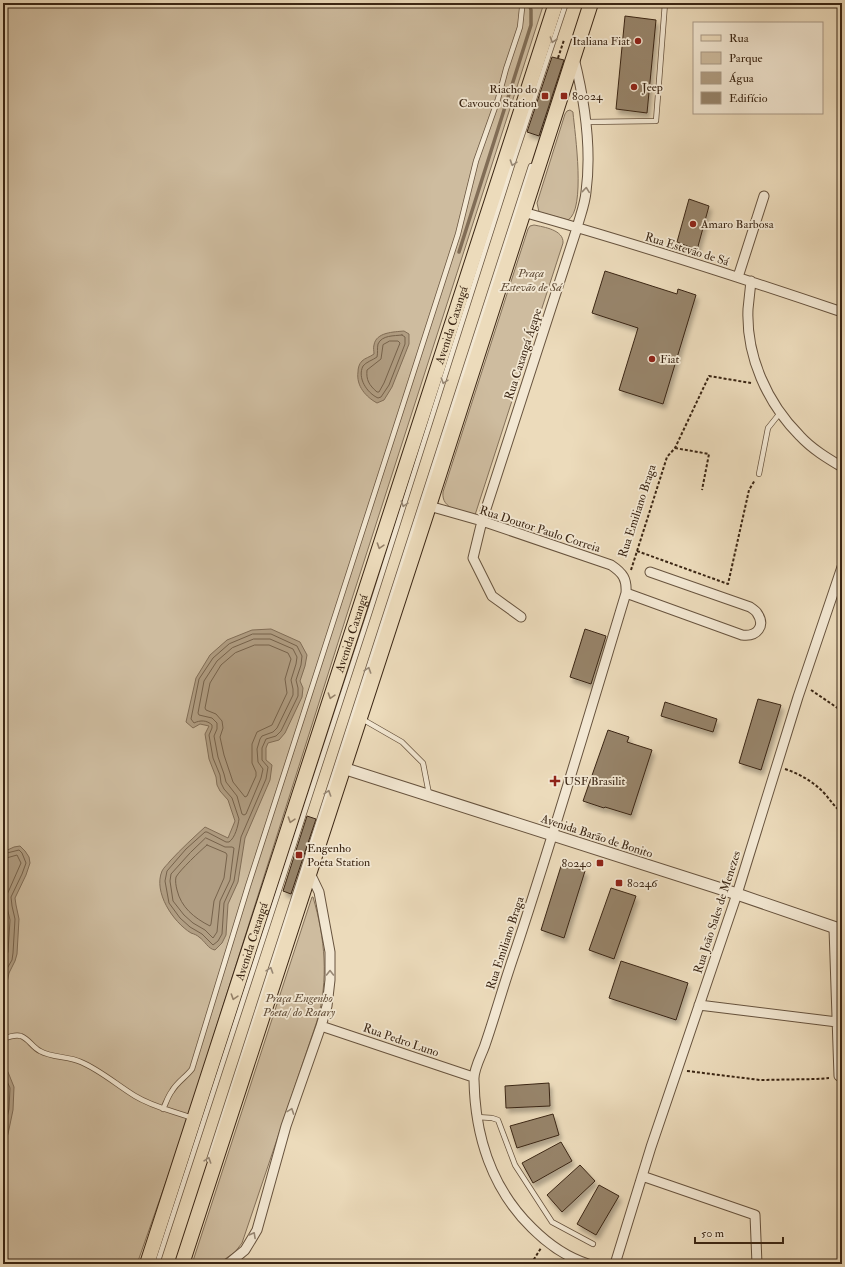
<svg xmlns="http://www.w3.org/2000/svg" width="845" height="1267" viewBox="0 0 845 1267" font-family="'IM FELL Double Pica',serif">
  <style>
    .green { fill: #cebc9f; stroke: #84715a }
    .water { fill: #b09d82; stroke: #816d56 }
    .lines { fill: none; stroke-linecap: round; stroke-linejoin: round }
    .shore { stroke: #76624b; stroke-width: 1 }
    .stream { stroke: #816d56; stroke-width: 3.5 }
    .building { fill: #97846b; stroke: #3b2614; filter: url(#shadow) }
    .service-casing { stroke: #67533e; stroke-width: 6 }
    .minor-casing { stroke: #67533e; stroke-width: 11 }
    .tertiary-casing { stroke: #67533e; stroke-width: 13 }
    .primary-casing { stroke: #3b2614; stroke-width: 16 }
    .path { stroke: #3b2614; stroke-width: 2; stroke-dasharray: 3 2; stroke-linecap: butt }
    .service { stroke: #f3e8d3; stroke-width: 4.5 }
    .minor { stroke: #f3e8d3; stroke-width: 9 }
    .tertiary { stroke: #f3e8d3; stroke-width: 11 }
    .primary { stroke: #ecdbbb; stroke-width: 14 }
    .oneway { stroke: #978774 }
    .oneway2 { stroke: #948068 }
    .poi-dot { fill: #8f2418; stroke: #f3e8d3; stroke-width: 1.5 }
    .labels { text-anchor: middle; stroke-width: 3.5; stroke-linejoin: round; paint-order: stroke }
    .poi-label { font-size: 12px; fill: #3b2614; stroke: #f3e8d3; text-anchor: start }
    .street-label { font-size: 12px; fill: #3b2614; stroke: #f3e8d3 }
    .park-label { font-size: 12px; font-style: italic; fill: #604c37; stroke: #f3e8d3 }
  </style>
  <defs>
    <filter id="shadow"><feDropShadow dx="2.5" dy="4.5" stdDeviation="2" flood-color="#0004"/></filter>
  </defs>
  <rect width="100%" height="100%" fill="#ecdbbb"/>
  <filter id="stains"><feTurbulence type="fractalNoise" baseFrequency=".005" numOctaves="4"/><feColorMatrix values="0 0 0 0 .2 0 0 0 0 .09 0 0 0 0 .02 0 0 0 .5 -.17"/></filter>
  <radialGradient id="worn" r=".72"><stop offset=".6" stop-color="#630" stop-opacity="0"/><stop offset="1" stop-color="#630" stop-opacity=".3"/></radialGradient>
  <path class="green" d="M3 3H544L348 611 180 1142 137 1264H3Z
    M570 110 573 112V113C575 133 586 210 568 220L539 212 537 203 565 114 567 111Z
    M534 225C544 227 564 230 563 243L475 515C462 511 441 510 443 492L528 229 530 226Z
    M312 897H313C325 938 329 980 317 1021L242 1243 235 1252 218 1264H192Z"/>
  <path class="water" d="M404 331 409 334V344L392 387 384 400 377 403C366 397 356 386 358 372 358 368 359 364 362 361 365 358 370 357 374 354 374 351 373 348 374 345 376 332 394 332 404 331Z
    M271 629 300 642 307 655 305 666 300 681 303 688 302 697 285 733 279 740 268 743 266 748V760L272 765 270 780 245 838 238 882 228 904 226 935 222 943 215 950C208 949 205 941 199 937 197 935 194 934 191 933 173 922 153 892 162 871 164 867 168 864 170 861 181 849 193 838 205 827L228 838 235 821 228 800 220 791 217 785 216 777 209 759 205 734 209 726 200 724 193 728 186 722 196 678 210 655 227 640 252 630Z
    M20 846 25 851 29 857 30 863 26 875 15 898 16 905 19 919 17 954 15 961 9 973 3 1003V852L14 847Z
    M3 1065 8 1072 14 1087 13 1110 8 1134 3 1150Z"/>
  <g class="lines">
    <path class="shore" d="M402 335 405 337V344L389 385 381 397 378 398C367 393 357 378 363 366 366 362 373 360 377 357 378 353 377 348 378 344 382 335 394 336 402 335Z
      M390 341H398L400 343 384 383 379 392H377C369 385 366 380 367 370L381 359 383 345Z
      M253 634H271L297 646 302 656 301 665 296 680 298 688V696L281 731 276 736 266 739 262 748V760L268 767 266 779 241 837 234 881 224 903 222 934 218 941 213 945 202 934 190 927 180 918 169 903 165 881 167 871 186 849 205 832H207L226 842H229C235 838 238 826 239 819L232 798 224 789 221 783 220 775 213 758 209 735 212 728V725C207 720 200 720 194 723L191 719 199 679 213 658 229 644Z
      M254 639H270L293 649 297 657 296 664 291 680 293 689V695L277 728 273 732 262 736 260 739 257 749 258 762 263 769 261 778 246 814 244 815 242 814 237 796 226 782 224 774 218 757 214 736 217 729V723L212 718 199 715 198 713 204 681 217 661 232 648Z
      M255 645H269L288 653 291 659 285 679 287 693 272 725 257 732 252 744V763L256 772V776L247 796 245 797 233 782 224 755 220 737 223 728 222 721 216 714 206 710 205 708 210 683 221 665 235 653Z
      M206 838 225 847H232L234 848 230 880 220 901 217 932 213 938 205 930 193 923 184 915 173 901 170 881 171 874 190 853Z
      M207 845 226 853 227 855 224 878 214 901 211 924 210 926C194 918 181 907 177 890 176 886 175 881 176 877 180 870 200 851 207 845Z
      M3 854 19 850 22 853 26 863 22 874 11 897 12 906 15 919 13 953 12 960 5 972 3 982
      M3 859 17 855 21 863 6 897 7 907 10 920 8 952 3 965
      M3 1072 10 1088 9 1109 3 1136"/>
    <path class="stream" d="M459 252 531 25V10L529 3"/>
  </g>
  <path class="building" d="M625 16 656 20 647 113 616 109Z
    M552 57 564 60 539 136 527 132Z
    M689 199 709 206 697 250 677 242Z
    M605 271 677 294 678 289 696 295 663 404 619 390 638 328 592 313Z
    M585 629 606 636 591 684 570 677Z
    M758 699 781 705 761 770 739 763Z
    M665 702 717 719 713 732 661 716Z
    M608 730 629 737 627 742 652 750 631 815 605 807 604 808 583 801Z
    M307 816 316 819 291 894 283 891Z
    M562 863 585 871 564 938 541 930Z
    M611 888 636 896 614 959 589 950Z
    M621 961 688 983 676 1020 609 998Z
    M549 1083 550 1106 506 1108 505 1086Z
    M553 1114 559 1135 517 1148 510 1126Z
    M561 1142 572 1161 533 1183 522 1163Z
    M580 1165 595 1181 562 1212 547 1195Z
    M599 1185 619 1196 596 1235 577 1224Z"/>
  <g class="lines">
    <g class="service-casing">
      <path id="service" d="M586 122 656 121 665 3
        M759 474 768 428 780 413
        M362 719 402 742 423 763 429 794
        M3 1039C8 1037 15 1034 21 1036 29 1039 32 1047 40 1051 52 1058 68 1056 81 1062 100 1070 117 1085 135 1096 153 1107 173 1111 192 1118
        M163 1109C166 1103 168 1096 172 1091 177 1082 186 1077 192 1069L248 886 458 234 476 161 498 99 506 69 520 27 522 8 520 3
        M477 1117 492 1118 498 1120 515 1165 552 1222 593 1244
        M209 1160 531 166
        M157 1264 370 611 514 159 566 3"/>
    </g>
    <g class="minor-casing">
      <path id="minor" d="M523 212C630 242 736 276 842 312
        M738 277 764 196
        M751 281C750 290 749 300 748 309 746 356 767 403 800 436 812 449 827 458 842 467
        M429 506 482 521 611 565C623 573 627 579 626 593 590 712 555 831 516 949 505 980 496 1013 485 1045 482 1054 473 1070 474 1080 475 1136 492 1189 532 1228 548 1244 566 1257 588 1264
        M626 593 742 635C757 637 766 626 757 613 756 611 753 609 750 607L650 572
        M521 617 492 596 473 558 482 521 577 228C580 216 585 204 586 192 592 147 585 102 574 58
        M834 928 839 1076
        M699 1005 837 1022
        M321 1026 473 1077
        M642 1176 755 1215 757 1264
        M228 1264 245 1250 257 1230 286 1126 321 1026 327 1006 330 980V952L319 892 309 871
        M615 1264 651 1147 737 894 798 697 842 567"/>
    </g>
    <g class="tertiary-casing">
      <path id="tertiary" d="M343 768 737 894 842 930"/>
    </g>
    <g class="primary-casing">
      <g id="primary">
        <path id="s1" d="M147 1264 556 3"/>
        <path d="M182 1264 429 506 591 3"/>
      </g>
    </g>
    <path class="path" d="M558 58 564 40
      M675 448 709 454 702 490
      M637 551 728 584 749 490 755 480
      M631 570 667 457 675 448 709 376 751 383
      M811 690 842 711
      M785 769C800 774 814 782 825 794 831 801 835 807 842 813
      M687 1071 760 1080 817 1079 829 1078
      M531 1264 541 1248"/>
    <use href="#service" class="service"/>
    <use href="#minor" class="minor"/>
    <use href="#tertiary" class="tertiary"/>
    <use href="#primary" class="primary"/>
  </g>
  <defs><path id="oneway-chevron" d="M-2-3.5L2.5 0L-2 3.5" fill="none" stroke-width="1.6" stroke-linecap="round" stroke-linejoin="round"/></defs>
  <g class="oneway">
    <use href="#oneway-chevron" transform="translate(553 40) rotate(109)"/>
    <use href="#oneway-chevron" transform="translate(513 163) rotate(108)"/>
    <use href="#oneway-chevron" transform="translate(586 190) rotate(-84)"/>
    <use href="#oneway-chevron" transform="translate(444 381) rotate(108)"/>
    <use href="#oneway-chevron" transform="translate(404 504) rotate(108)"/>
    <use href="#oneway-chevron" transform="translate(368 670) rotate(-72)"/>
    <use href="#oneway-chevron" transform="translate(328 793) rotate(-72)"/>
    <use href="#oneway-chevron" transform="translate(270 970) rotate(-72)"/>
    <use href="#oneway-chevron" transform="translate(330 973) rotate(-90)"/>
    <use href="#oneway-chevron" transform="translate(291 1111) rotate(-70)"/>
    <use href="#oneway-chevron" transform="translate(208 1160) rotate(-72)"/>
    <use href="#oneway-chevron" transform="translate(253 1235) rotate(-61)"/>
  </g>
  <g class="oneway2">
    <use href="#oneway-chevron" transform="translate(380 546) rotate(108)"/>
    <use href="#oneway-chevron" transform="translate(331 696) rotate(108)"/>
    <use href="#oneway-chevron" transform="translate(291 820) rotate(108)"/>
    <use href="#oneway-chevron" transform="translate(234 997) rotate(108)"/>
  </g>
  <g class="poi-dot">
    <circle cx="638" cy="41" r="4"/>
    <circle cx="634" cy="87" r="4"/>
    <rect x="541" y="92" width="8" height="8" rx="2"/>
    <rect x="560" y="92" width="8" height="8" rx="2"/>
    <circle cx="693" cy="224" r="4"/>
    <circle cx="652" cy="359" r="4"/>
    <path d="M553 775h4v4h4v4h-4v4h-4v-4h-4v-4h4z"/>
    <rect x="295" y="851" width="8" height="8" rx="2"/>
    <rect x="596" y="859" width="8" height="8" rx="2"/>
    <rect x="615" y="879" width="8" height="8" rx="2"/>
  </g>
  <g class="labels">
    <g class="poi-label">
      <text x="630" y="45" text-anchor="end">Italiana Fiat</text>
      <text x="642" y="91">Jeep</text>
      <text x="537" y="93" text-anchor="end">Riacho do<tspan x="537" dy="14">Cavouco Station</tspan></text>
      <text x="572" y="100">80024</text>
      <text x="701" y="228">Amaro Barbosa</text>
      <text x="660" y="363">Fiat</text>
      <text x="564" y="785">USF Brasilit</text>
      <text x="307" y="852">Engenho<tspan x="307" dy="14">Poeta Station</tspan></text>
      <text x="592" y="867" text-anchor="end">80240</text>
      <text x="627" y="887">80246</text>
    </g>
    <g class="street-label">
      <text transform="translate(687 249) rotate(17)" y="4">Rua Estevão de Sá</text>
      <text dy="4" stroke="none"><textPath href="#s1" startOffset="987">Avenida Caxangá</textPath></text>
      <text transform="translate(523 354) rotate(-72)" y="4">Rua Caxangá Ágape</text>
      <text transform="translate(637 511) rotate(-72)" y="4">Rua Emiliano Braga</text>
      <text transform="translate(540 529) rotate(18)" y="4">Rua Doutor Paulo Correia</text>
      <text dy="4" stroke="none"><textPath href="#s1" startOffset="663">Avenida Caxangá</textPath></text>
      <text transform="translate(597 836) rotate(18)" y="4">Avenida Barão de Bonito</text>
      <text transform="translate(717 912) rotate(-72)" y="4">Rua João Sales de Menezes</text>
      <text dy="4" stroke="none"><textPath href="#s1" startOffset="339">Avenida Caxangá</textPath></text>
      <text transform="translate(505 943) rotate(-72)" y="4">Rua Emiliano Braga</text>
      <text transform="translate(401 1040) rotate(19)" y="4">Rua Pedro Luno</text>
    </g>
    <g class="park-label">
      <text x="531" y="277">Praça<tspan x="531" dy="14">Estevão de Sá</tspan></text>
      <text x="299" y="1002">Praça Engenho<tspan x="299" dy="14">Poeta/ do Rotary</tspan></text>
    </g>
  </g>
  <rect width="845" height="1267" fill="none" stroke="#ecdbbb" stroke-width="16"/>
  <rect x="4" y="4" width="837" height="1259" fill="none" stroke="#3b2614" stroke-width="2"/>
  <rect x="8" y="8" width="829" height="1251" fill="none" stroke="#3b2614"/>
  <rect x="693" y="22" width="130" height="92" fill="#f3e8d3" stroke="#a99a87"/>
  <rect x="701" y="35" width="20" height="6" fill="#ecdbbb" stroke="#a99a87"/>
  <text x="729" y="42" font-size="12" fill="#3b2614">Rua</text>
  <rect x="701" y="52" width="20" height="12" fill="#cebc9f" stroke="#a99a87"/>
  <text x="729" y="62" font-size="12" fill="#3b2614">Parque</text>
  <rect x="701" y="72" width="20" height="12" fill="#b09d82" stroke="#a99a87"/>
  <text x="729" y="82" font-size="12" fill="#3b2614">Água</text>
  <rect x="701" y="92" width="20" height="12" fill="#97846b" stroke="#a99a87"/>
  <text x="729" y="102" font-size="12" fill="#3b2614">Edifício</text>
  <path d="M695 1237v6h88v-6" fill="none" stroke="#3b2614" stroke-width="2"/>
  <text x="701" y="1237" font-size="12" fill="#3b2614" stroke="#f3e8d3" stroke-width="3" paint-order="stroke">50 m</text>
  <rect width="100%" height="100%" filter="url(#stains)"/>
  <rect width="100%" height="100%" fill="url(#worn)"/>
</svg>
